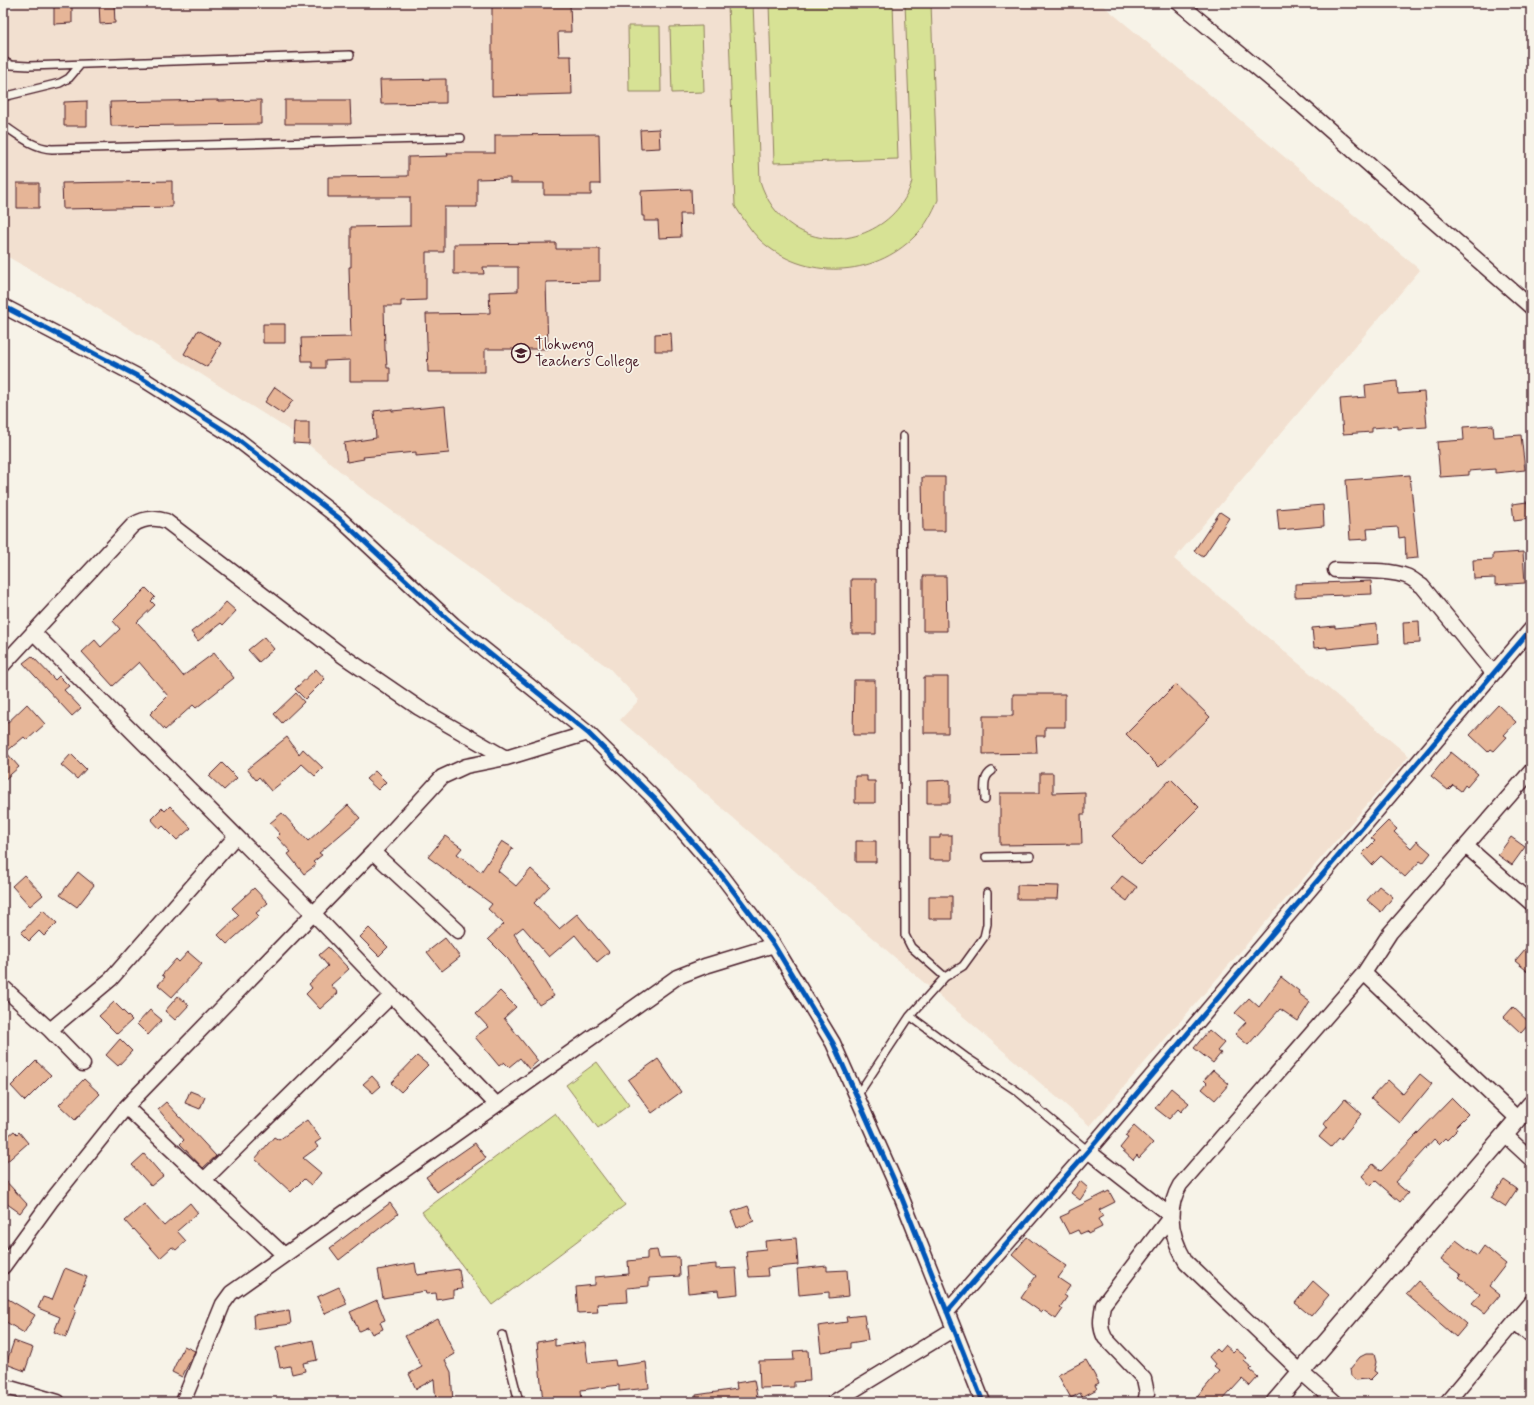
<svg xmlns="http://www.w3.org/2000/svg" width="1534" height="1405" viewBox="0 0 1534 1405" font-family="Mynerve,sans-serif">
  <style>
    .built { fill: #f2e0d0 }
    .green { fill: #d7e295; stroke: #908060 }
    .building { fill: #e6b597; stroke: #4a1f2b }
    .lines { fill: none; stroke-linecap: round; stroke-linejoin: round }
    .service-casing { stroke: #4a1f2b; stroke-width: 10 }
    .minor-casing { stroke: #4a1f2b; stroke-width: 17 }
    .tertiary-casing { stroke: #4a1f2b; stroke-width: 20 }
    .service { stroke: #f7f3e8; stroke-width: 7 }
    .minor { stroke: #f7f3e8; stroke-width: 14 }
    .tertiary { stroke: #f7f3e8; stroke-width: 17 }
    .cycleway-casing { stroke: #f7f3e8; stroke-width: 8 }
    .cycleway { stroke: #0057b8; stroke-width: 5 }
    .labels { text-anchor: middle; stroke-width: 3.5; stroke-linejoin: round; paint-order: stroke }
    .poi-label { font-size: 15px; fill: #4a1f2b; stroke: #f7f3e8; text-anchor: start }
  </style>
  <rect width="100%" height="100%" fill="#f7f3e8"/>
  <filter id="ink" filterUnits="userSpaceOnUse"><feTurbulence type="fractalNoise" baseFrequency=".025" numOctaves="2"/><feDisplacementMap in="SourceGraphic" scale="8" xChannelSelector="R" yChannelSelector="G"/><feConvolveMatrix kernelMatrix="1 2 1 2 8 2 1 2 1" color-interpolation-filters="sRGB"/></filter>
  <g filter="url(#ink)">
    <path class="built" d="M17 3H1100L1420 270 1174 559 1409 756 1090 1126 620 720 639 700 609 668 359 487 297 435 100 310 3 254V20Z"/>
    <path class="green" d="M728 3H753L760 181C766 200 777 216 794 227 837 255 899 230 912 181L905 3H931L938 200C932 213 926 226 915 236 874 278 804 281 760 240 750 230 743 218 735 206Z
      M769 3H893L898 159 774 163Z
      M628 26H660L661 92H629Z
      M702 26 704 92 672 93 670 27Z
      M597 1062 629 1105 598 1128 566 1085Z
      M555 1113 625 1205 492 1305 422 1212Z"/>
    <path class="building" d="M99 3H114L115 23 100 24Z
      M492 3H570L571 32H558L559 56H571L572 94 492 96Z
      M72 4V23L54 24V5Z
      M446 79V103L381 104 380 80Z
      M218 100V101L261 100V124L111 126 110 102Z
      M285 100H350L351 124H285Z
      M87 101V126H64V102Z
      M659 129 660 148 641 149 640 130Z
      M599 134 600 184H591V195H544V183H510V178L477 179V207H444V252H426V300L401 301V306H384L385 351H386L387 368H390V381H350V360L325 361V368H312V361H302L301 338 351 337 349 267H351V227L410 226V197H328V177L408 176V157L448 156 447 153H495V135Z
      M172 181V207L63 209 62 183Z
      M17 183H39V208H17Z
      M691 189 692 214H680L681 237 659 238 658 221H644V216H642L641 191Z
      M556 243V249H600V281L546 282 548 349H485V372H428L426 314 490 313 489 292 518 291V267H483L484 274H454V244Z
      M263 324H285V343H263Z
      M198 330 221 343 207 367 184 354Z
      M671 333 672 351H655V334Z
      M1397 381 1398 394 1424 392 1427 427 1398 429V426L1372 428V432L1343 434 1340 399 1366 397 1365 385Z
      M275 387 293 400 283 414 265 402Z
      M445 406 449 453 416 456V452L363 457 364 459 347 462 344 443 376 438 374 411 392 409V411Z
      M294 422H309V444L293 443Z
      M1493 425 1494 437 1521 435 1525 470 1495 473V469L1469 471V475L1440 477 1437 442 1464 440 1463 427Z
      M1410 475 1418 558 1406 559 1405 537 1399 538 1398 527 1367 529 1368 539 1350 540 1346 480Z
      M922 477H945V531H923Z
      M1527 502 1530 519 1514 521 1512 504Z
      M1323 505 1324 526 1279 530 1277 509Z
      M1220 512 1229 518 1203 557 1194 551Z
      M1523 552 1525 583 1495 585V578L1474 579 1473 560 1493 559V554Z
      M923 576H946L947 631H923Z
      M851 579H876V634H852Z
      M1371 581 1372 594 1295 597V584Z
      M146 588 155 597 151 601 155 605 137 622 154 640 183 676 214 653 234 678 196 708 193 705 165 730 150 714 168 696 139 662 113 686 82 652 95 640 101 647 120 629 113 621Z
      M226 602 236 611 223 625 221 623 198 641 191 632 217 612Z
      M1419 621 1420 643 1404 644 1403 622Z
      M1377 624 1378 644 1327 649V647L1314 648 1312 628 1335 626V628Z
      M264 637 274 649 259 662 248 650Z
      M32 656 55 680 59 676 69 686 64 690 81 708 72 716 23 663Z
      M316 669 325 679 305 699 295 689Z
      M924 677H948V733H924Z
      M854 680H875V735H853Z
      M1176 684 1210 717 1159 767 1126 734Z
      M296 693 304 702 282 723 274 714Z
      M1013 694H1065V727H1045V736H1036L1037 753 983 754V716H1013Z
      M27 704 45 724 27 740 24 737 6 752 19 767 3 781V727Z
      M1498 705 1516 722 1504 735 1507 737 1494 751 1491 749 1488 752 1470 735Z
      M287 737 299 754 303 749 323 768 315 776 302 764 293 773 271 791 259 777 256 780 247 769Z
      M1451 752 1478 774 1467 787 1465 785 1461 791 1453 785 1448 790 1431 776Z
      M71 754 86 769 77 779 61 765Z
      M222 763 237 778 224 790 209 776Z
      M375 771 386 782 378 790 366 779Z
      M1040 773H1053V793L1085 792V814H1081L1082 844 1000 845V793H1040Z
      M855 776H867V781H875V803H855Z
      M1171 779 1199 807 1141 865 1112 836Z
      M950 780V803H927V781Z
      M348 805 360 818 319 853 322 855 313 862 316 865 304 874 288 854 291 852 277 837 280 834 270 823 282 813 308 841Z
      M170 806 191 828 177 840 163 826 160 829 151 819 162 808 165 811Z
      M1388 821 1397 829 1394 832 1411 848 1417 841 1431 853 1423 863 1420 861 1405 877 1381 856 1372 865 1362 854 1375 841 1371 838Z
      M940 835H952V860H929V838H940Z
      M445 836 462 848 457 854 481 872 502 841 513 848 498 871 516 886 531 869 550 886 534 903 559 929 577 914 609 952 597 962 575 935 549 957 523 927 514 934 554 996 539 1005 508 959 488 939 504 924 488 909 492 904 428 857Z
      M1511 837 1525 847 1512 865 1498 855Z
      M856 841H876V862H856Z
      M78 872 94 885 77 907 60 895Z
      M24 875 43 895 30 906 12 886Z
      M1122 876 1137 887 1127 901 1111 889Z
      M1017 885 1059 886 1058 899H1017Z
      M1379 886 1393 897 1381 912 1367 900Z
      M254 888 268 903 256 913 259 916 227 944 218 935 239 915 232 908Z
      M929 896H952V919H929Z
      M43 910 57 923 44 936 39 931 29 941 21 933Z
      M369 928 388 947 379 956 360 937Z
      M445 938 460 957 442 971 427 952Z
      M1531 942V974L1515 961Z
      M328 947 349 969 331 985 338 993 320 1009 306 994 312 988 309 984 328 966 319 955Z
      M188 952 202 964 172 997 158 985 165 977 162 975 176 959 179 962Z
      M1281 977 1299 991 1298 993 1310 1002 1298 1021 1280 1009 1248 1045 1235 1034 1246 1022 1235 1013 1249 998 1259 1007Z
      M500 991 516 1007 504 1018 538 1061 529 1069 520 1058 509 1067 504 1062 499 1066 475 1037 488 1027 476 1014Z
      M178 996 189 1005 175 1020 165 1011Z
      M114 1002 132 1020 117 1034 99 1016Z
      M1513 1007 1530 1023 1521 1033 1504 1017Z
      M150 1010 162 1020 148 1035 137 1024Z
      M1209 1030 1224 1043 1217 1051 1221 1053 1213 1063 1194 1048Z
      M120 1039 132 1051 118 1066 106 1055Z
      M417 1056 428 1065 401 1092 391 1083Z
      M658 1059 681 1092 652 1113 628 1080Z
      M36 1061 51 1075 25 1101 11 1086Z
      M1213 1070 1229 1084 1215 1100 1202 1089 1207 1083 1204 1080Z
      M1420 1074 1432 1084 1400 1123 1371 1098 1388 1080 1403 1094Z
      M372 1076 381 1086 373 1093 363 1084Z
      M84 1079 100 1094 75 1120 59 1105Z
      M1171 1088 1189 1103 1181 1112 1178 1109 1169 1119 1155 1108Z
      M190 1091 205 1097 200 1109 185 1103Z
      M1452 1098 1468 1114 1456 1126 1458 1129 1447 1140 1445 1138 1439 1144 1434 1139 1395 1182 1408 1193 1400 1202 1376 1181 1371 1186 1362 1176 1373 1164 1381 1171Z
      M1345 1099 1362 1114 1341 1139 1339 1138 1331 1147 1319 1137 1327 1127 1323 1125Z
      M166 1102 216 1156 203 1168 180 1144 184 1140 158 1109Z
      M307 1120 321 1139 315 1143 318 1147 303 1158 321 1173 311 1185 304 1179 291 1192 255 1159 274 1137 279 1140Z
      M1134 1126 1153 1143 1139 1158 1137 1155 1133 1160 1120 1148 1128 1138 1125 1136Z
      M14 1131 17 1134 19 1132 28 1143 3 1165V1140Z
      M475 1143 486 1158 437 1192 426 1177Z
      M144 1154 163 1176 151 1186 132 1165Z
      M3 1178 27 1204 20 1213 3 1201Z
      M1504 1180 1517 1189 1505 1207 1491 1198Z
      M1080 1181 1088 1188 1080 1200 1071 1193Z
      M1109 1191 1115 1202 1099 1210 1103 1216 1098 1219 1102 1227 1088 1234 1087 1231 1080 1234 1078 1230 1069 1234 1060 1217 1069 1213V1211Z
      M190 1203 198 1213 177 1231 186 1241 176 1250 172 1247 160 1258 134 1229 133 1230 125 1221 144 1204 164 1226Z
      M390 1203 398 1214 339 1260 330 1248Z
      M748 1206 754 1221 737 1228 731 1212Z
      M1027 1237 1042 1249 1067 1266 1058 1278 1070 1286 1064 1295 1067 1297 1060 1307 1063 1309 1056 1319 1043 1310 1041 1312 1021 1298 1036 1276 1012 1255Z
      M796 1238 798 1265 767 1268 768 1276 749 1277 746 1251 766 1249 765 1241Z
      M1456 1240 1477 1256 1484 1246 1506 1264 1489 1286 1500 1295 1485 1313 1472 1303 1480 1294 1459 1277 1461 1275 1441 1260Z
      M657 1250 659 1258 679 1257 680 1276 649 1278V1286L627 1288 628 1302 597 1304 598 1312 578 1313 576 1287 595 1285V1277L629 1274 628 1261 647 1259V1251Z
      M415 1263 417 1275 459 1269 462 1289 453 1290V1297L437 1300 436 1293 426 1294 425 1291 383 1298 378 1270Z
      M716 1264V1269L736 1268 738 1294 719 1296 718 1290 688 1293 686 1267Z
      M827 1266V1271L847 1270 849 1296 829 1298V1292L799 1295 797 1269Z
      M65 1268 87 1277 74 1309 76 1310 66 1337 54 1332 60 1317 38 1308 43 1297 52 1300Z
      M1313 1281 1329 1295 1311 1316 1295 1303Z
      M1418 1281 1467 1324 1456 1337 1406 1294Z
      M339 1287 347 1304 325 1314 317 1297Z
      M3 1296 35 1315 24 1333 3 1320Z
      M377 1300 385 1320 380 1322 383 1329 372 1334 368 1327 359 1331 350 1312Z
      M289 1310 291 1324 254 1329 253 1315Z
      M864 1315 868 1340 850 1343V1348L821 1352 818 1326 847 1322 846 1317Z
      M438 1319 455 1354 445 1360 451 1372 453 1402H436L434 1379 416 1389 409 1374 422 1367 405 1336Z
      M555 1339V1346L585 1342 588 1363 615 1360 616 1366 646 1362 649 1388 619 1391V1385L581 1390 582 1402H543L537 1342Z
      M313 1340 317 1360 303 1363 305 1371 292 1374 290 1366 280 1368 276 1348Z
      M14 1341 33 1348 25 1371 6 1364Z
      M1225 1345 1233 1352 1236 1349 1247 1358 1244 1361 1252 1368 1250 1370 1258 1377 1250 1386 1242 1379 1221 1402H1193L1219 1371 1214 1367 1216 1365 1209 1357 1216 1349 1219 1352Z
      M184 1346 195 1351 182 1377 172 1372Z
      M808 1350 810 1381 794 1382V1387L760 1388 759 1361 794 1360 793 1351Z
      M1366 1354H1374L1376 1362 1374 1371 1377 1373 1369 1381 1367 1379 1356 1380 1351 1376 1350 1369 1360 1357Z
      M1086 1360 1099 1383 1095 1385 1097 1389 1082 1397 1080 1393 1071 1398 1058 1375Z
      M754 1380 758 1402H696V1395L737 1389 736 1383Z"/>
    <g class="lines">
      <g class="service-casing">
        <path id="service" d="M3 61 11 65 29 66 350 55
          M3 97 60 83 69 78 80 65
          M3 125C18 135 33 148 52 149L461 138
          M903 436 905 935 911 947 945 977
          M985 800C985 789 982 777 992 771
          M986 857 1030 856
          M910 1016 967 1058 1017 1091 1088 1151
          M857 1096 910 1016 945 977 963 966 984 937 987 924V893
          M502 1335 519 1402"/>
      </g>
      <g class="minor-casing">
        <path id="minor" d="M1179 3 1291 96 1531 307
          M3 306 143 379 233 436 339 518 454 625 588 733 654 798 722 876 774 945 833 1043 899 1191 983 1402
          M1335 570C1355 571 1389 569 1406 576 1412 578 1417 583 1422 586L1493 673
          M33 632 314 914 496 1104
          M3 665 133 525C144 518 154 517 166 521L343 656 419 708 506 758
          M1466 846 1531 903
          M373 852 458 931
          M1364 973 1518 1119
          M3 987 50 1030 83 1064
          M50 1030 111 979 236 836
          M126 1107 284 1255
          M1505 1135 1531 1159
          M1088 1151 1171 1216 1103 1305C1101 1317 1099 1327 1105 1338L1144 1379 1147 1393 1145 1402
          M204 1180 392 995
          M3 1267 51 1201 126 1107 373 852 442 777 466 766 506 758 588 733
          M947 1312 1088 1151 1531 629
          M1515 1322 1531 1336
          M3 1386 58 1402
          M183 1402 223 1304 231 1293 677 977 705 966 774 945
          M834 1402 954 1329
          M1335 1402 1301 1372 1186 1262C1171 1237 1165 1211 1180 1185L1364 973 1390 933 1531 771
          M1447 1402 1531 1302"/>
      </g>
      <g class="tertiary-casing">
        <path id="tertiary" d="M1275 1402 1531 1104"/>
      </g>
      <use href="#service" class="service"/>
      <use href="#minor" class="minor"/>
      <use href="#tertiary" class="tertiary"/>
      <g class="cycleway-casing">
        <path id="cycleway" d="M3 306 143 379 233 436 339 518 454 625 588 733 654 798 722 876 774 945 833 1043 899 1191 983 1402
          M947 1312 1088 1151 1531 629"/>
      </g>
      <use href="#cycleway" class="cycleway"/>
    </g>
  </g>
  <defs>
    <g id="university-ring" transform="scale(1)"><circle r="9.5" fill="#f7f3e8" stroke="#4a1f2b" stroke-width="1.5"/><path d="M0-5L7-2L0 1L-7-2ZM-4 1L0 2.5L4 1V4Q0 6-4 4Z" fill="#4a1f2b"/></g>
  </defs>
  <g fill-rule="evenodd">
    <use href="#university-ring" x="521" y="353"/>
  </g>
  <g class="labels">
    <g class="poi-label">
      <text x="535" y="349">Tlokweng<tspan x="535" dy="17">Teachers College</tspan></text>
    </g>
  </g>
  <rect width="1534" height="1405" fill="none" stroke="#f7f3e8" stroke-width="16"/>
  <rect x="8" y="8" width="1518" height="1389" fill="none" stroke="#4a1f2b" stroke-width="1.5" filter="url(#ink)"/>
</svg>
